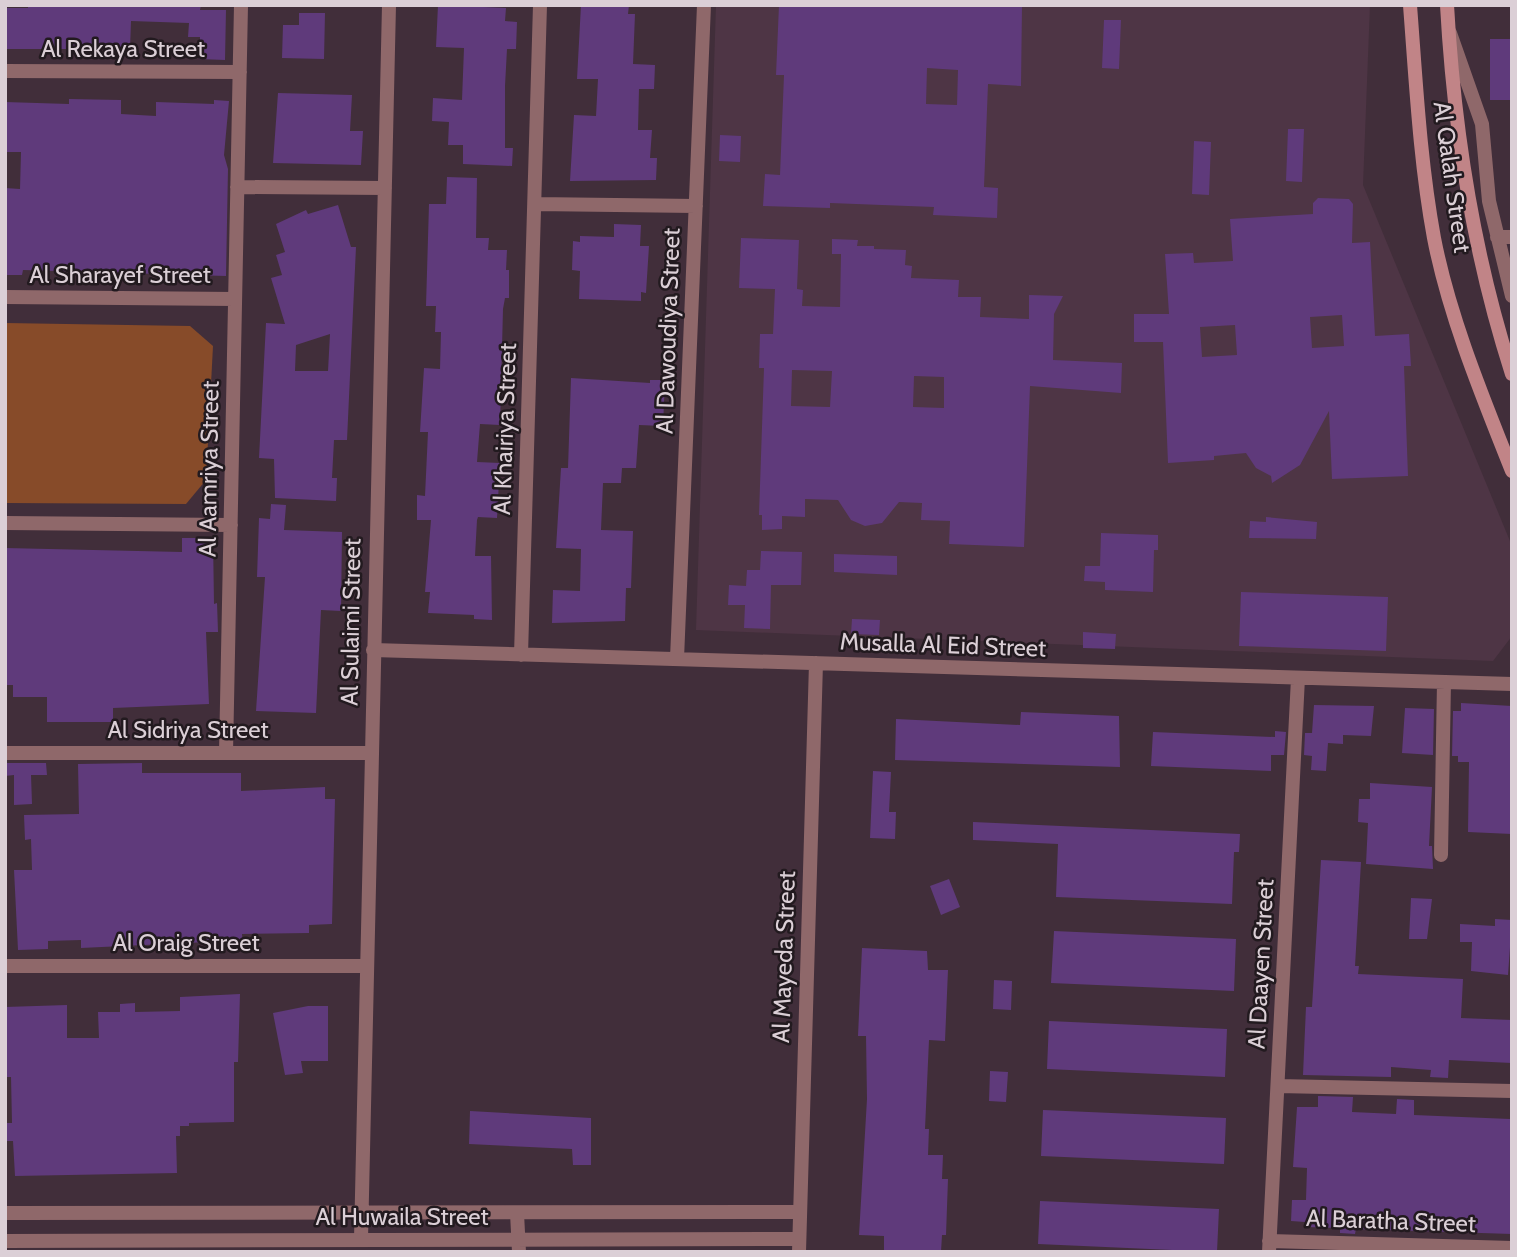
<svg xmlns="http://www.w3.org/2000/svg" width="1517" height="1257" viewBox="0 0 1517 1257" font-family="Cabin,sans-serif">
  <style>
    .built { fill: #4e3545 }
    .green { fill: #874b29 }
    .building { fill: #5f3a7b; fill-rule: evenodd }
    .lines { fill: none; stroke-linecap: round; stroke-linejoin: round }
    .minor { stroke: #8f686a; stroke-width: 14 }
    .secondary { stroke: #c18487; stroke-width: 14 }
    .labels { text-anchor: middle; stroke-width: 5; stroke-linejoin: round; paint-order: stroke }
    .street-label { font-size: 24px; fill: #dbcfd6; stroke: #221a1f }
  </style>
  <rect width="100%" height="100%" fill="#412e3a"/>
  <path class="built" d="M716 5H1370L1363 185 1512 546V636L1493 661 696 630Z"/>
  <path class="green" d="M5 323 190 326 213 346 206 480 186 504 5 503Z"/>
  <path class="building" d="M28 5H201L200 10H226L225 60 199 59 200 37H188L189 23 131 21 130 49H5V8H28Z
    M438 5 506 8 505 21 517 22 516 49H507L505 86V148H513L512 166 463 164V145H448L449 122 432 121 433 98 462 100 464 48 436 47Z
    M581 5H629L628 14H635L633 64 655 65 654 89H639L638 130H652L650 158H657L656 180 570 181 574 115 596 116 598 79H577Z
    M779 5H1022L1021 86 988 84 984 187 998 188 997 218 933 215 934 207 830 203V208L763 206 765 174 780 175 784 75H776ZM927 68 958 70 957 105 926 104Z
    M299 13H325L324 59 282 58 283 25H299Z
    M1104 20H1121L1119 69 1102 68Z
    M1490 39H1512V100H1490Z
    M278 93 352 95 350 131H363L361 165 273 163Z
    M69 99 121 100V114L156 116V102L214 104V100L229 101 224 155 228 169 226 276 23 270 22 275H6L5 188 20 189 21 152H5V102L69 104Z
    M1288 129H1304L1302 182 1286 181Z
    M720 135 741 136 740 162 719 161Z
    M1194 141 1211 142 1209 195 1192 194Z
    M447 177 477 178 476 238H489L488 250H507L506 270H509V298H505L503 309 500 425 480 424 477 462 500 463 497 518 478 517 477 520 475 556H491L492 620 474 619V615L428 613 430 592H425L431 520H417V495L425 496 428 432H420L424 368 440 369 441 332H435L436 306H426L429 204H446Z
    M1318 198 1349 199 1353 204 1352 243 1370 242 1375 336 1409 334 1411 366H1404L1408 476 1332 479 1329 411 1300 465 1272 483 1271 476 1256 468 1246 453 1214 456V460L1168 463 1163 342H1134V314H1169L1165 254 1193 253 1194 263 1233 261 1230 219 1313 214V203ZM1342 315 1344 346 1312 348 1310 317ZM1235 325 1237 355 1202 357 1200 327Z
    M338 205 351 247H356L347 440H334L332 478H337L336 501 275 498 274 459 259 458 266 323 285 324 271 278 282 275 276 255 285 252 276 224 306 210 308 214ZM330 334 328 371H295L296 345Z
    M614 224 641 225 640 246H649L646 293 641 292V301L579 299 580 271 572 270 573 241 580 242V236L614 237Z
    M741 238 799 240 797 289 803 290 802 306 840 307 841 254H832V239L858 240 857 246H874V249L906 250 905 265 912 266 911 278 959 280 958 297H981L980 317 1029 319V295L1063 296 1054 314 1053 360 1122 363 1121 393 1030 386 1024 547 949 544 950 521 921 520 922 503 899 502 882 523 865 526 851 520 838 500 805 499V517L782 516V529L762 530V515H759L764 368H759L760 334H773L775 289 739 288ZM792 370 832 371 830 407 791 406ZM914 376 944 377V408L913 407Z
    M571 378 650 383V380H665L663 426 639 425 636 468H622L621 483H603L601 530 633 531 631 588H626L625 621 552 623 553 590 580 591 581 549 556 548 561 468H568Z
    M271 504 286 505 284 530 342 532 341 611 321 610 316 713 256 711 265 577H257L259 518 270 519Z
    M1266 517 1317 522 1316 539 1249 538 1250 521 1266 522Z
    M1101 533 1158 535V550H1154L1153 592 1105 590V582L1084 581 1085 566H1100Z
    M182 538H213L214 604 217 603 218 632H206L209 704 113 708V722H47V697H13V685H5V548L182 552Z
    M761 551 802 552 801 585H771L770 629 744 628 745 605H728L729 585 746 586 747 570H760Z
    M834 554 897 556V575L834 572Z
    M1241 592 1388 597 1386 651 1239 646Z
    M852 619 880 620 879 635 851 634Z
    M1083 632 1116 634 1115 649 1083 648Z
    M1461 703 1512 706V834L1468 832 1469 762H1458V756H1452L1453 711H1461Z
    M1314 705 1374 706 1371 736 1343 735V744L1328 743 1326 771 1311 770 1312 756 1304 755 1305 733H1312Z
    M1405 708 1434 709 1433 755 1402 753Z
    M1021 712 1119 716 1120 767 895 760 896 719 1020 725Z
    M1275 731 1286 732 1284 755H1271V771L1151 766 1153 732 1275 737Z
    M5 763H46L47 775H31L32 804 14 805V775L5 776Z
    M142 763V773H241V791L325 787V799H335L332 924 309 925V933L242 934 243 948H228V941L81 948V940L48 941V949L18 950 14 870H32L31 839 25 840 24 815 79 814 78 764Z
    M873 771 891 772 889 812H896L895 839 870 838Z
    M1370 783 1432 787 1429 846H1432L1433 869 1366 864 1368 823 1358 822 1359 799H1370Z
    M973 822 1240 834 1239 852H1234L1232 904 1056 897 1058 844 973 840Z
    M1321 860 1361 862 1355 966H1359L1358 974 1463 979 1461 1018 1512 1020V1063L1449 1060 1448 1078 1430 1077 1431 1070 1391 1067V1077L1303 1075 1306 1007H1312Z
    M949 879 960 907 941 915 930 886Z
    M1411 898 1432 899 1427 939H1409Z
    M1495 919 1512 920 1508 975 1471 971 1472 942H1460V924L1495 926Z
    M1054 931 1236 939 1234 991 1051 983Z
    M862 948 927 951 928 970H948L945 1041 929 1040 925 1129H929L928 1155H943L942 1179H948L946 1235H942L941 1252H884V1236L859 1235 867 1099 866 1036H858Z
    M994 980 1012 981 1011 1010 993 1009Z
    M240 994 238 1062H234V1122L189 1123V1126H180V1136H176L177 1173 15 1176 13 1141H5V1123H12L11 1077H5V1007L67 1005V1038H99L98 1012H120V1004L135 1003V1012L180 1011V997Z
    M308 1006H328V1061H301L303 1073 285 1075 273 1013Z
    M1049 1021 1227 1029 1225 1077 1047 1069Z
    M990 1071 1008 1072 1006 1102 989 1101Z
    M1318 1096 1353 1097 1352 1112 1396 1114 1397 1099 1414 1100V1115L1510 1119 1512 1234 1356 1229 1355 1234 1340 1233V1228L1305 1227V1222L1291 1221 1292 1200H1306L1307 1168 1293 1167 1297 1107H1318Z
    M1043 1110 1226 1118 1224 1164 1041 1156Z
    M470 1111 591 1118V1165H573L572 1149 469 1144Z
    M1040 1201 1219 1209 1217 1252 1038 1244Z"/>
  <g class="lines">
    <path class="minor" d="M1450 33 1482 124 1489 201 1512 296
      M5 71 240 72
      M237 187 385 188
      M535 204 696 206
      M1497 237H1512
      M5 297 235 299
      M5 523 231 525
      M373 650 1512 684
      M521 655 540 5
      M677 659 704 5
      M5 753H371
      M226 753 241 5
      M1441 855 1444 682
      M5 966H367
      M1278 1086 1512 1091
      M5 1213 799 1212
      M517 1213 519 1252
      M361 1239 389 5
      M5 1241 799 1239
      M1269 1241 1512 1248
      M799 1252 816 663
      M1269 1252 1298 678"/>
    <path class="secondary" d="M1410 5C1416 83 1420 162 1434 238 1449 316 1483 398 1512 471
      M1447 5C1454 132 1473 253 1512 374"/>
  </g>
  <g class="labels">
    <g class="street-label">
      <text x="123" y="57">Al Rekaya Street</text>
      <text transform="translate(1452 177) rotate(82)" y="8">Al Qalah Street</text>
      <text x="120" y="283">Al Sharayef Street</text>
      <text transform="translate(668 331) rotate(-88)" y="8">Al Dawoudiya Street</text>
      <text transform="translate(505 429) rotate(-88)" y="8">Al Khairiya Street</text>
      <text transform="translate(209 469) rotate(-89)" y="8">Al Aamriya Street</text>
      <text transform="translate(351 622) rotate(-89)" y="8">Al Sulaimi Street</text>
      <text transform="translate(943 645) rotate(2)" y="8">Musalla Al Eid Street</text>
      <text x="188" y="738">Al Sidriya Street</text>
      <text x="186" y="951">Al Oraig Street</text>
      <text transform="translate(784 957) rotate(-88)" y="8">Al Mayeda Street</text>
      <text transform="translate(1261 964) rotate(-87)" y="8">Al Daayen Street</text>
      <text x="402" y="1225">Al Huwaila Street</text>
      <text transform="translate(1391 1221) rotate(2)" y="8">Al Baratha Street</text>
    </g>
  </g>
  <rect width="1517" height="1257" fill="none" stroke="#dbcfd6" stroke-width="14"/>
</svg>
